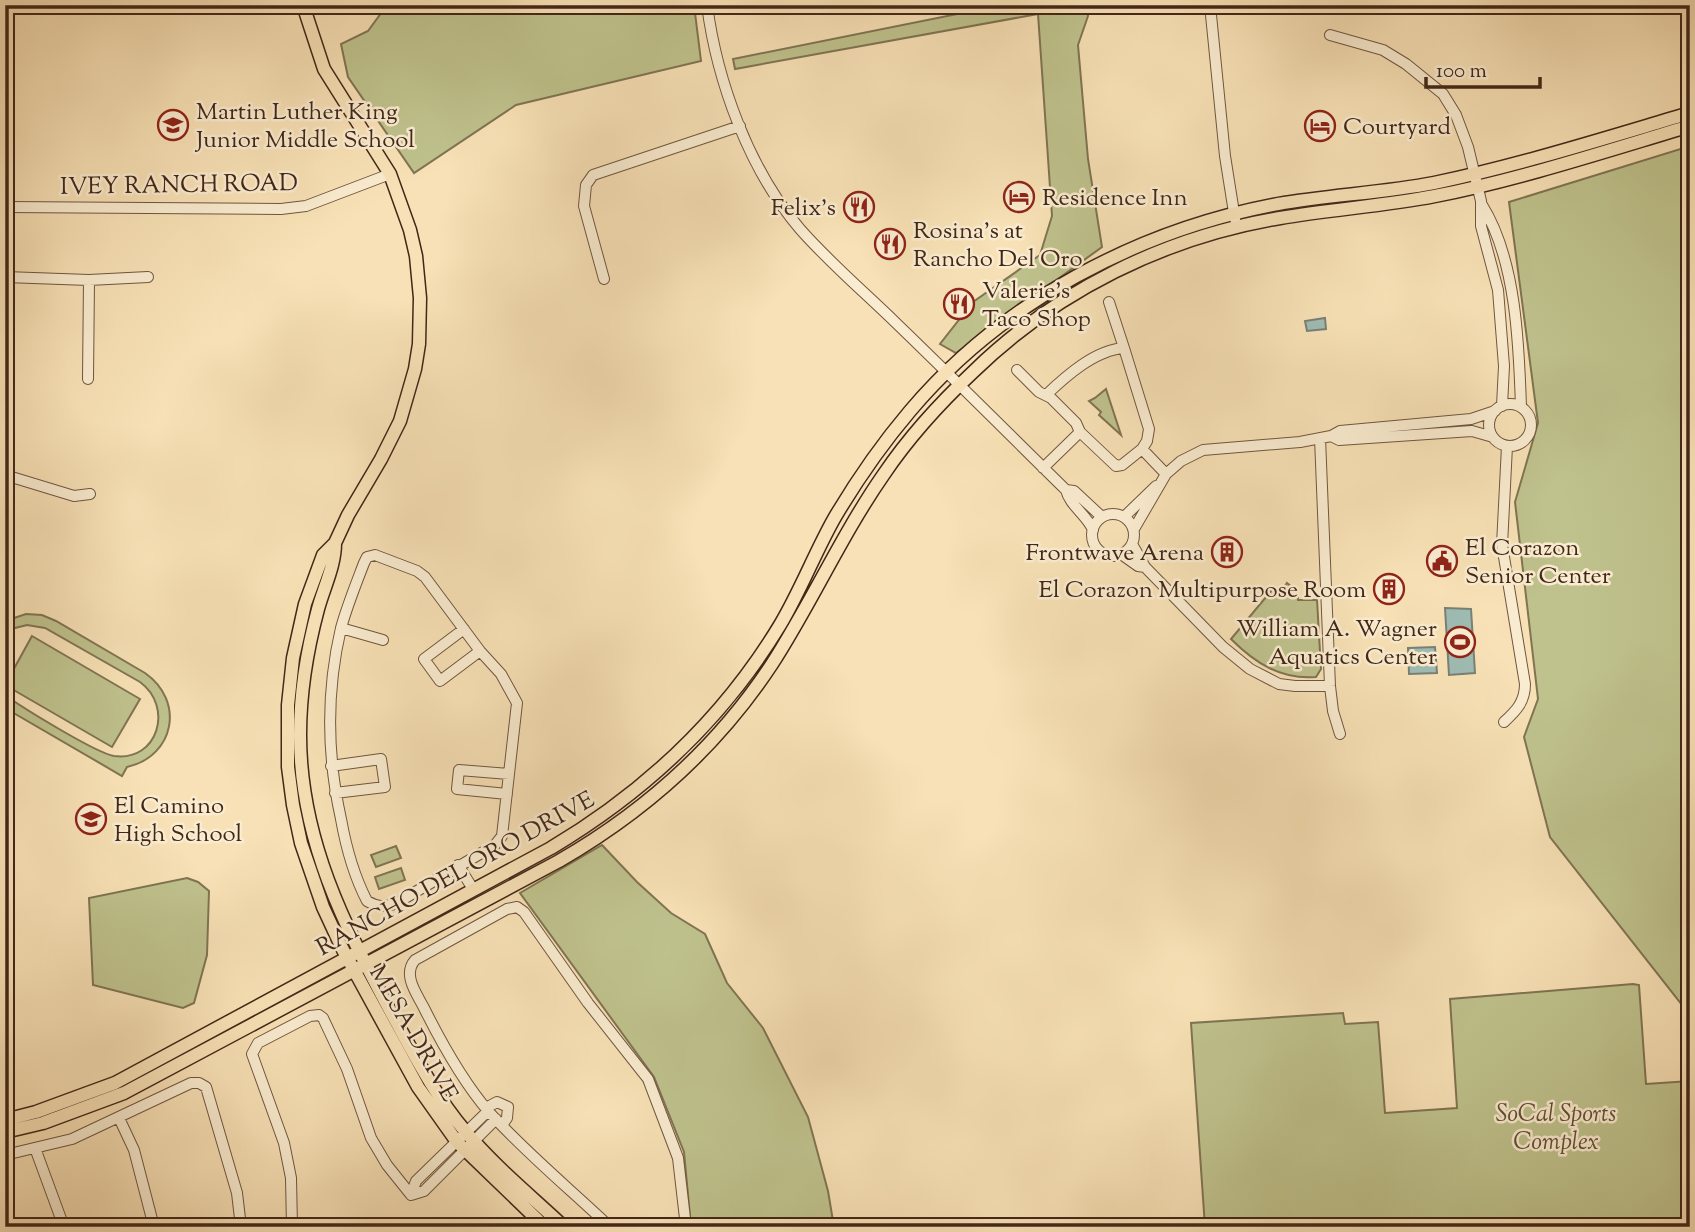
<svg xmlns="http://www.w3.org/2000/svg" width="1695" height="1232" viewBox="0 0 1695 1232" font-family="'Sorts Mill Goudy',serif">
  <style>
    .green { fill: #bfc28d; stroke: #807453; stroke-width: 2 }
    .water { fill: #9ebcb4; stroke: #798076; stroke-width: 2 }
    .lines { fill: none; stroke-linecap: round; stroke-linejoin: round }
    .minor-casing { stroke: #705640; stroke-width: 12 }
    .major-casing { stroke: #422719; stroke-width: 15 }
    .minor { stroke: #faecd0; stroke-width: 10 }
    .major { stroke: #f8e1b6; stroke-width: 12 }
    .labels { text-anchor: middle; stroke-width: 5; stroke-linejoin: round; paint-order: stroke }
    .poi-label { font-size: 24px; fill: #422719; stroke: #faecd0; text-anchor: start }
    .street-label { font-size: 24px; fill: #422719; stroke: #faecd0 }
    .park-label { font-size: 24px; font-style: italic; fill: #614e36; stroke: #faecd0 }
  </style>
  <rect width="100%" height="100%" fill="#f8e1b6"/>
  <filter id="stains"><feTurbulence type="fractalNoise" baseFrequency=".00286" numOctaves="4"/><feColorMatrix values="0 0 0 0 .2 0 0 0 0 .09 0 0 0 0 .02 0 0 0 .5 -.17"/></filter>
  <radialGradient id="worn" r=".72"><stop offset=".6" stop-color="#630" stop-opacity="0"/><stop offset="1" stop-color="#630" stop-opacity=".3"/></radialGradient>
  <path class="green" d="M387 5H694L701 61 516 105 414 173 348 77 341 44 368 31Z
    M1002 5H1087L1088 16 1078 45 1088 159 1102 247 956 353 940 344 973 302 1040 255 1052 216 1038 14 735 69 733 59Z
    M1690 146V1015L1550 837 1524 737 1538 699 1515 502 1538 423 1509 202Z
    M1106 389 1121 435 1099 415 1101 412 1089 401 1095 398Z
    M1287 583 1298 592V600H1317L1321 669 1316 677C1281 680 1255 663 1231 639L1271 591 1276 588 1281 591Z
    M26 614 42 615 56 621 145 673C185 701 175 756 127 767L122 776 5 708V695C23 708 96 753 114 756 158 762 174 707 140 682L45 628 27 625 15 628 5 634V621Z
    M32 636 140 699 112 747 5 685Z
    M602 845 637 882 671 913 705 934 727 983 763 1028 808 1117 828 1191 834 1227H691L684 1152 654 1077 520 893Z
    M396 846 401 858 376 867 371 855Z
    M401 868 405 880 379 889 375 877Z
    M187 878 198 882 209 891 207 955 194 1003 183 1008 93 985 89 898Z
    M1633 984 1639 985 1646 1084 1690 1081V1227H1205L1191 1023 1343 1013 1345 1024 1378 1022 1385 1113 1457 1108 1450 999Z"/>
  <path class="water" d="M1325 318 1326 329 1307 331 1305 321Z
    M1445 608 1471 609 1475 673 1449 675Z
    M1435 647 1437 673 1409 674 1408 648Z"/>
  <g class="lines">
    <g class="minor-casing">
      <path id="minor" d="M707 5C717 81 749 170 800 229 829 262 863 291 895 322 952 377 1009 434 1066 490 1070 506 1087 515 1093 530
        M1210 5 1225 156 1235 219
        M1330 35 1383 50 1406 64 1443 94 1456 115 1468 147 1481 201V226L1498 290 1504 366 1502 406
        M1482 205C1516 259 1519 344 1521 407
        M5 207 281 209 306 206 390 174
        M5 277 89 280 148 277
        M604 279 584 206 586 185 593 175 740 126
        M1109 302 1124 348
        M1017 370 1039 392 1051 398 1076 423 1080 432
        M88 379 89 280
        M1046 395C1066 376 1095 350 1124 348L1149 429 1147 441 1142 449 1166 474
        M1489 425a21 21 0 1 1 42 0a21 21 0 1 1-42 0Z
        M1331 436 1339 440 1472 431 1493 437
        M1320 438 1330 686 1333 711 1340 734
        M1043 468 1080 432 1116 466 1122 465 1142 449
        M5 475 74 496 90 494
        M1066 490 1074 491 1102 517
        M1092 535a21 21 0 1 1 42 0a21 21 0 1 1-42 0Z
        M1124 517 1156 486
        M1134 529 1166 474 1181 461 1203 450 1300 442 1331 436 1340 431 1471 419 1495 411
        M1132 544 1145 567 1223 647 1250 669 1279 684 1295 686H1330
        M1121 554 1138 566 1145 567
        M375 555 417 571 425 577 480 651 501 674 517 703 502 836 495 845 395 904C384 907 377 907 367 901 354 876 346 847 341 819 327 756 326 692 341 628 347 606 356 584 364 563L367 557Z
        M341 628 383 640
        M464 629 424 659 440 681 480 651
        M1504 722C1516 711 1525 702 1525 684L1502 545 1507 446
        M331 766 381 759 385 787 335 793
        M507 794 457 789 459 770 509 774
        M458 865 473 889
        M486 1108 497 1102 508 1107 507 1118 502 1125
        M119 1118 134 1150 154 1227
        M35 1148 64 1227
        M5 1155 72 1139 191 1083H199L206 1087 237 1193 241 1227
        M411 1195 424 1191 496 1119
        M411 1195 416 1181 488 1111
        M5 1215 10 1227
        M292 1227 291 1178 284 1143 252 1054 258 1043 310 1016 319 1015 323 1018 347 1069 371 1138 387 1165 411 1195
        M610 1227C570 1189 526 1153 489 1112 463 1082 442 1044 424 1008 417 994 402 975 415 960L507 909 517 907 524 912 588 1003 648 1079 678 1158 686 1227"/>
    </g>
    <g class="major-casing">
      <path id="major" d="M303 5 324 69 390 174 410 230 416 256 420 298 419 344 415 369 400 421 381 459 348 515 335 543 323 555 305 604 293 658 288 705V767L293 805 301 843 323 907 342 948 418 1087 457 1142 545 1227
        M1686 5 1690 18
        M335 543C335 566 324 587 318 609 307 650 300 693 300 735 300 839 344 925 392 1014 414 1054 435 1096 465 1131 494 1166 531 1196 564 1227
        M5 1120 36 1112 115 1083 551 848C645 792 723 719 780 625 801 590 815 552 835 517 857 480 882 444 910 411 1002 302 1138 230 1278 204 1329 195 1382 193 1434 183 1520 165 1605 138 1690 113
        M5 1132 43 1123 124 1093 559 861C644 812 718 746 772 664 812 602 842 534 884 474 909 437 940 403 973 372 1056 291 1165 237 1280 218 1332 209 1384 206 1435 196 1521 179 1606 151 1690 126"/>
    </g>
    <use href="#minor" class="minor"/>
    <use href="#major" class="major"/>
  </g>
  <defs>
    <g id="school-ring" transform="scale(1.575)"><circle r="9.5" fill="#faecd0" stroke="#8f2418" stroke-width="1.5"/><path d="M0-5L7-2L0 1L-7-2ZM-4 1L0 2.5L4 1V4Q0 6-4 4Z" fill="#8f2418"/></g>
    <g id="hotel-ring" transform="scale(1.575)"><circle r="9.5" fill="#faecd0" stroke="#8f2418" stroke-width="1.5"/><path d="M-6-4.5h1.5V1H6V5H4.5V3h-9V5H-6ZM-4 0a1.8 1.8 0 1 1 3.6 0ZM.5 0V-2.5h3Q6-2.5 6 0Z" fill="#8f2418"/></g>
    <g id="restaurant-ring" transform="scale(1.575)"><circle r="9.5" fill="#faecd0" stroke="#8f2418" stroke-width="1.5"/><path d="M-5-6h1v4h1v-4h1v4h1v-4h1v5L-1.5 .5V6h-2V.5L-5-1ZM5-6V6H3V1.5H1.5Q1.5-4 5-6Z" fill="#8f2418"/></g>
    <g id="building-ring" transform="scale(1.575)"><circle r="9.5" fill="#faecd0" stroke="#8f2418" stroke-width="1.5"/><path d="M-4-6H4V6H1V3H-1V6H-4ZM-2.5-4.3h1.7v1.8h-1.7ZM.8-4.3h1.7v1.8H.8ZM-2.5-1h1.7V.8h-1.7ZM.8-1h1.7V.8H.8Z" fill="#8f2418"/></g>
    <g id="civic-ring" transform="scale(1.575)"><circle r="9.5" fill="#faecd0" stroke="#8f2418" stroke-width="1.5"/><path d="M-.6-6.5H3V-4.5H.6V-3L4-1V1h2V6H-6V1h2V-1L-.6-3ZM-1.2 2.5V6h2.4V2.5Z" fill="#8f2418"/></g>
    <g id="stadium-ring" transform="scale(1.575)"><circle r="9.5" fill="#faecd0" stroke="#8f2418" stroke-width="1.5"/><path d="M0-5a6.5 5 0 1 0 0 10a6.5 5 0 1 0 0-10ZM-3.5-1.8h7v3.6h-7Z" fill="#8f2418"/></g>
  </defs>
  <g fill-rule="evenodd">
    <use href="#school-ring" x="173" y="125"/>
    <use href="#hotel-ring" x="1320" y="126"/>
    <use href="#hotel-ring" x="1019" y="197"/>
    <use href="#restaurant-ring" x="859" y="207"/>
    <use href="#restaurant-ring" x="890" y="244"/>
    <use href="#restaurant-ring" x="959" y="304"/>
    <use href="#building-ring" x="1227" y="552"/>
    <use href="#civic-ring" x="1442" y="561"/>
    <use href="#building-ring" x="1389" y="589"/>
    <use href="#stadium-ring" x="1460" y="642"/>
    <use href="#school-ring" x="91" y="819"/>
  </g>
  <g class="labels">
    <g class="poi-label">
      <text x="196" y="119">Martin Luther King<tspan x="196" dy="28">Junior Middle School</tspan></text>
      <text x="1343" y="134">Courtyard</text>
      <text x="1042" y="205">Residence Inn</text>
      <text x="836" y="215" text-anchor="end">Felix's</text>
      <text x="913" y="238">Rosina's at<tspan x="913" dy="28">Rancho Del Oro</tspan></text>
      <text x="982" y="298">Valerie's<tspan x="982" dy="28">Taco Shop</tspan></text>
      <text x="1465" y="555">El Corazon<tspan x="1465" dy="28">Senior Center</tspan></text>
      <text x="1204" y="560" text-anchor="end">Frontwave Arena</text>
      <text x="1366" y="597" text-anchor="end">El Corazon Multipurpose Room</text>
      <text x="1437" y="636" text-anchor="end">William A. Wagner<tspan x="1437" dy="28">Aquatics Center</tspan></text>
      <text x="114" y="813">El Camino<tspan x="114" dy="28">High School</tspan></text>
    </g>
    <g class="street-label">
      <text transform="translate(179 184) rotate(-1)" y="8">IVEY RANCH ROAD</text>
      <text transform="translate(455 873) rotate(-29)" y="8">RANCHO DEL ORO DRIVE</text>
      <text transform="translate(414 1033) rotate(60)" y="8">MESA DRIVE</text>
    </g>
    <g class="park-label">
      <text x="1556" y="1121">SoCal Sports<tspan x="1556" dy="28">Complex</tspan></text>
    </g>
  </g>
  <rect width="1695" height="1232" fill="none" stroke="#f8e1b6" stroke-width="28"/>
  <rect x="7" y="7" width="1681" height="1218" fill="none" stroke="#422719" stroke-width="3.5"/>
  <rect x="14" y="14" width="1667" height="1204" fill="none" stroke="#422719" stroke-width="2"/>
  <path d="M1426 77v10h114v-10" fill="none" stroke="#422719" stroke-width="3.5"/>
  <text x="1436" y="77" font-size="21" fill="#422719" stroke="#faecd0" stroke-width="5" paint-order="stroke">100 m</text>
  <rect width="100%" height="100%" filter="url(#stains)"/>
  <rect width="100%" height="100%" fill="url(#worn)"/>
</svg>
